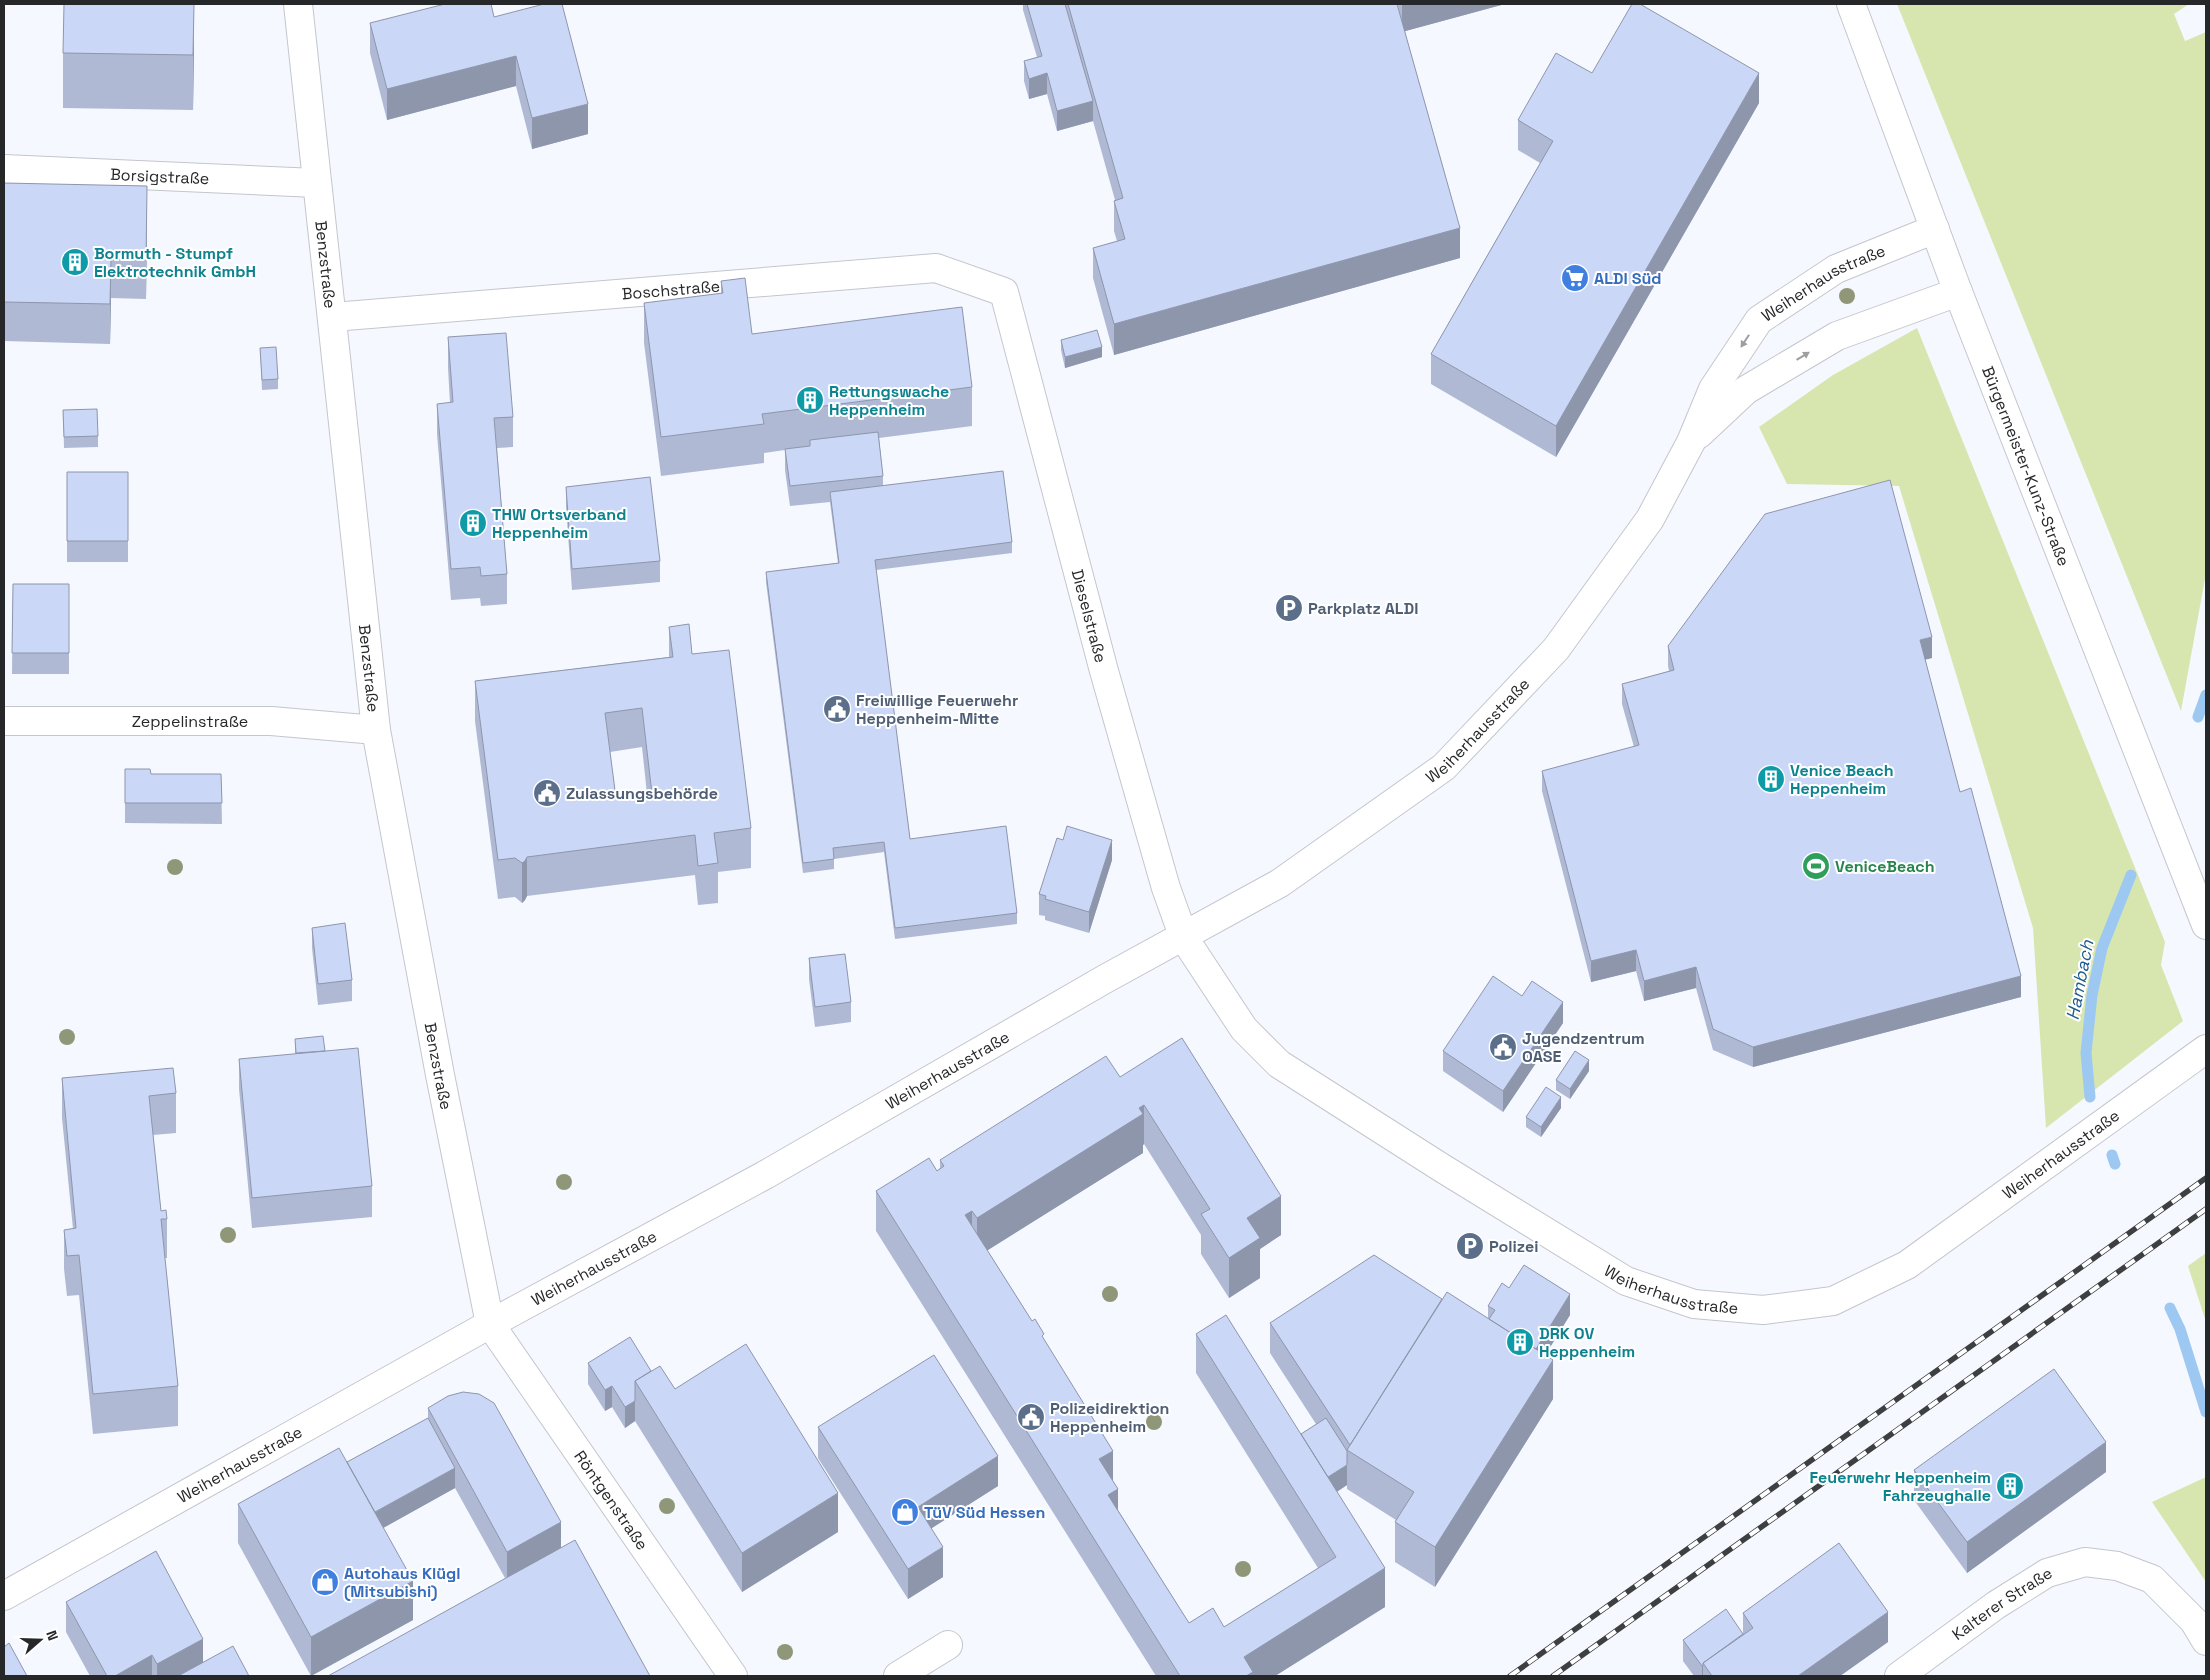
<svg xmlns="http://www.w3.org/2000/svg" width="2210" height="1680" viewBox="0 0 2210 1680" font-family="'Space Grotesk',sans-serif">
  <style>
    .green { fill: #d7e6af }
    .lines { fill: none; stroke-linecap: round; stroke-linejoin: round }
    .stream { stroke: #9dc8f2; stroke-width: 11 }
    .minor-casing { stroke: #c4c6cd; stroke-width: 30 }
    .tertiary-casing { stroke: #c4c6cd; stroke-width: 30 }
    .minor { stroke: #fff; stroke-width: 28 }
    .tertiary { stroke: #fff; stroke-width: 28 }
    .rail-casing { stroke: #3d3f41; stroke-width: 5.5 }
    .rail { stroke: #fff; stroke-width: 4; stroke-dasharray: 11; stroke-linecap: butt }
    .tree { fill: #8f9778 }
    .wall { fill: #afb9d4; fill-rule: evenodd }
    .shaded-wall { fill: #8e96ac }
    .building { fill: #cbd7f6; stroke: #8e96ac; fill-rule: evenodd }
    .oneway { fill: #9d9e9f }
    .labels { text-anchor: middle; stroke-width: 4; stroke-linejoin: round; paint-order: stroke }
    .street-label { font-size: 16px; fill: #262729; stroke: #fff }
    .culture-label { font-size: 16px; font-weight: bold; fill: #0d838f; stroke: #fff; text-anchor: start }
    .shop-label { font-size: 16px; font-weight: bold; fill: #366cbe; stroke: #fff; text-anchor: start }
    .service-label { font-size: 16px; font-weight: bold; fill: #4e5e75; stroke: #fff; text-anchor: start }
    .leisure-label { font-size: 16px; font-weight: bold; fill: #27864d; stroke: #fff; text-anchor: start }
    .water-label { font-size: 18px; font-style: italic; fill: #1e5b8f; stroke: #fff }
  </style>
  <rect width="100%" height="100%" fill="#f5f8ff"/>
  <path class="green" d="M1897 4H2189L2174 14 2185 41 2206 32V573L2181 711Z
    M1917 328 2165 942 2161 965 2183 1021 2046 1128 2033 928 1899 486 1787 484 1759 427 1833 375Z
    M2206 1253V1322L2188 1266Z
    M2206 1477V1582L2152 1502Z"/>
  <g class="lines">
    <path class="stream" d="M2198 717 2206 695
      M2090 1097 2086 1053 2092 995 2102 948 2131 875
      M2112 1155 2115 1164
      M2170 1308 2180 1329 2206 1412"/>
    <g class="minor-casing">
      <g id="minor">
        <path id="s1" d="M298 4 376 730 440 1075 490 1324 733 1676"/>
        <path id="s2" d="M4 169 316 183"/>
        <path id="s3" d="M333 317 936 268 1004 292 1104 671 1166 888 1184 938 1244 1029 1279 1064 1442 1168 1626 1281 1694 1304 1763 1310 1833 1301 1907 1265 2206 1049"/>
        <path d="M1699 434 1746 390 1837 336 1958 292"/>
        <path id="s4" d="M4 721H271L376 730"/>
        <path id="s5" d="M4 1596 490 1324 765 1175 1105 979 1280 883 1444 767 1556 649 1650 519 1691 442 1713 389 1759 320 1836 269 1935 229"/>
        <path d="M898 1676 948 1645"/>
        <path id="s6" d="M1899 1676 1996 1605 2047 1573 2085 1562 2117 1566 2152 1579 2194 1621 2206 1641"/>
      </g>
    </g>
    <g class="tertiary-casing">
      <g id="tertiary">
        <path id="s7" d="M1851 4 1958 292 2206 925"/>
      </g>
    </g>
    <use href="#minor" class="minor"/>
    <use href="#tertiary" class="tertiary"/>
    <g class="rail-casing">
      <path id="rail" d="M1510 1676 2206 1178
        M1553 1676 2206 1209"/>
    </g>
    <use href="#rail" class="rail"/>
  </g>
  <g class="tree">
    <circle cx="1847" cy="296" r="8"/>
    <circle cx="175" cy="867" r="8"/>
    <circle cx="67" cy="1037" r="8"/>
    <circle cx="564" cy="1182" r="8"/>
    <circle cx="228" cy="1235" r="8"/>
    <circle cx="1110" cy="1294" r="8"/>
    <circle cx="1154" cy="1422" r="8"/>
    <circle cx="667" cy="1506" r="8"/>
    <circle cx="1243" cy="1569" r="8"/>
    <circle cx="785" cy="1652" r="8"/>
  </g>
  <path class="wall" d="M1023 4H1505L1405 31 1460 258 1114 355 1093 278V248L1117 241 1114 231V201L1115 200 1093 121 1057 131 1047 94 1029 99 1024 81V61L1037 57 1023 10Z
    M494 17 588 134 532 149 516 86 387 120 370 53V23Z
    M194 47 193 110 63 108V53Z
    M1592 73 1759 103 1556 457 1431 384V354L1540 163 1518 150V120Z
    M4 183 147 225 146 299 111 298 110 344 4 341Z
    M721 281 752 334 972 387V426L879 438 883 476V486L1012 542V553L876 570 910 839 1017 913V924L895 939 884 852 834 859V869L803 873 766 582V572L838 563 830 502 790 506 785 470V450L764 453V463L661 476 644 343V303L721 294Z
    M448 337 513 417V447L497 448 507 574V604L481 606 480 598 451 600 437 434V404L450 403 448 368Z
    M1061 340 1102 357 1065 368 1061 350Z
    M260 348 278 379V389L262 390Z
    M63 410 98 436V447L64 448Z
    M67 472H128V562H67Z
    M566 487 660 561V582L572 590 566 507Z
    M13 584H69V674H12Z
    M669 627 692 654 751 828V868L718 872V903L698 905 695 875 527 896 525 900 522 903 515 897 498 899 475 721V681L669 657ZM642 747 647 794 616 798 610 752Z
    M1668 646 1932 658 1925 659 1960 792 2021 997 1753 1067 1713 1050 1696 988 1644 1001 1636 971 1591 982 1542 791V771L1634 747 1622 704V684L1669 671 1668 666Z
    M125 769 151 774H221L222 824 125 823Z
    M1112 860 1089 933 1045 920V916L1039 915V894Z
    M312 928 352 980V1001L318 1005 312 948Z
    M809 958 851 1002V1022L815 1027 809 979Z
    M1522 996 1563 1023 1503 1112 1443 1071V1051Z
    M295 1039 325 1051 372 1186V1217L252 1228 239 1089V1059L295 1054Z
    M1589 1071 1570 1099 1556 1090V1080Z
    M1120 1077 1281 1235 1260 1249V1278L1229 1298 1201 1254V1235L1144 1144 1143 1145V1153L987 1250 1044 1341 1113 1481 1118 1510 1189 1623 1224 1627 1318 1568 1196 1373V1334L1301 1434 1316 1424 1270 1353V1323L1442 1299 1488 1318V1306L1509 1288 1570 1315 1545 1355 1553 1399 1435 1587 1395 1562V1522L1396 1520 1347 1489V1485L1337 1492 1385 1607 1275 1676H1156L876 1231V1191L937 1171 940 1168V1160Z
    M62 1078 176 1093V1133L153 1135 161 1211 167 1219V1258H165L178 1386V1426L93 1434 79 1295 67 1296 64 1269V1230L73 1229 62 1118Z
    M1561 1108 1541 1137 1526 1127V1117Z
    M588 1363 651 1371 675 1389 838 1532 742 1592 635 1421 625 1428 612 1407 605 1411 588 1384Z
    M428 1408 561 1548 505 1578 455 1488 383 1528 413 1620 311 1676 238 1543V1504L347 1462 428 1418Z
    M818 1427 998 1486 931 1528 943 1577 908 1599 818 1458Z
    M1914 1470 2106 1472 1967 1573 1914 1500Z
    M66 1602 203 1662 249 1676H90L66 1632Z
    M1743 1613 1888 1642 1840 1676H1694L1683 1661V1640L1743 1633Z"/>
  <path class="shaded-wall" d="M194 4V47L193 110V55Z
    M1402 4H1505L1402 32Z
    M516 56V86L387 120V89Z
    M1047 73V94L1029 99V79Z
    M1759 73V103L1556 457V426Z
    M1093 101V121L1057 131V111Z
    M588 104V134L532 149V118Z
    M147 186V225L146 299V260Z
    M1460 228V258L1114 355V324Z
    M111 259V298L110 344V304Z
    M1102 347V357L1065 368V357Z
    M1932 637V658L1920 661V640Z
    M1112 840V860L1089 933V912Z
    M527 857V896L525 900 522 903V863Z
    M1636 950V971L1591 982V961Z
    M1696 967V988L1644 1001V981Z
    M2021 976V997L1753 1067V1047Z
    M1563 1002V1023L1503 1112V1091Z
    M1589 1060V1071L1570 1099V1089Z
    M1561 1097V1108L1541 1137V1127Z
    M1144 1105V1144L1143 1145V1153L977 1257V1218Z
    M1281 1196V1235L1260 1249V1278L1229 1298V1258L1247 1218Z
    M972 1211V1250L965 1215Z
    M1570 1294V1315L1528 1383V1362Z
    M1553 1360V1399L1435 1587V1547Z
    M612 1386V1407L605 1411V1390Z
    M635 1401V1421L625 1428V1407Z
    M2106 1442V1472L1967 1573V1542Z
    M1113 1451V1490L1099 1459Z
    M998 1456V1486L918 1537V1507Z
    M1347 1465V1485L1319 1503V1482Z
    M455 1468V1488L367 1537V1517Z
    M1118 1489V1529L1108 1495Z
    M838 1493V1532L742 1592V1553Z
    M561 1522V1552L507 1582V1552Z
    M943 1547V1577L908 1599V1569Z
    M1385 1568V1607L1275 1676H1244V1657Z
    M413 1581V1620L311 1676V1637Z
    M1888 1612V1642L1840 1676H1798Z
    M203 1639V1669L189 1676H157V1664Z
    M152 1655V1676H115Z
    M1702 1666H1703V1676H1702Z"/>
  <path class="building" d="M64 4H194L193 55 63 53Z
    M445 4H491L494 17 544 4H562L588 104 532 118 516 56 387 89 370 23Z
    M1027 4H1065L1093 101 1057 111 1047 73 1029 79 1024 61 1042 56Z
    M1068 4H1397L1460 228 1114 324 1093 248 1125 239 1114 201 1123 198Z
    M1632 4H1640L1759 73 1556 426 1431 354 1553 141 1518 120 1556 53 1592 73Z
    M4 183 147 186 146 260 111 259 110 304 4 302Z
    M745 278 752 334 962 307 972 387 762 414 764 424 661 437 644 303 723 293 721 281Z
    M1097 330 1102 347 1065 357 1061 340Z
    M506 333 513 417 494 418 507 574 481 576 480 567 451 569 437 404 453 402 448 337Z
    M276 347 278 379 262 380 260 348Z
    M97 409 98 436 64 437 63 410Z
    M878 432 883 476 790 486 785 449 810 446V440Z
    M1003 471 1012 542 875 560 910 839 1006 826 1017 913 895 928 884 842 833 848 834 859 803 863 766 572 839 563 830 492Z
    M67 472H128V541H67Z
    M650 477 660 561 572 569 566 487Z
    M1890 480 1932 637 1920 640 1960 792 1971 788 2021 976 1753 1047 1713 1029 1696 967 1644 981 1636 950 1591 961 1542 771 1639 745 1622 684 1674 670 1668 646 1765 514Z
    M13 584H69V653H12Z
    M689 624 692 654 729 650 751 828 714 833 718 863 698 866 695 835 527 857 525 861 522 863 515 858 498 860 475 681 673 657 669 627ZM642 708 652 794 616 798 605 713Z
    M125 769H150L151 774H221L222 803H125Z
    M1067 826 1112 840 1089 912 1045 899 1046 896 1039 894 1057 838 1063 840Z
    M345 923 352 980 318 984 312 928Z
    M845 954 851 1002 815 1007 809 958Z
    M1493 976 1522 996 1532 981 1563 1002 1503 1091 1443 1051Z
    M323 1036 325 1051 296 1053 295 1039Z
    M1182 1038 1281 1196 1247 1218 1260 1238 1229 1258 1201 1214 1210 1209 1144 1105 1139 1108 1143 1114 977 1218 972 1211 965 1215 1032 1321 1035 1319 1044 1334 1042 1336 1113 1451 1099 1459 1118 1489 1108 1495 1189 1623 1213 1608 1224 1627 1336 1557 1196 1334 1226 1315 1385 1568 1244 1657 1253 1672 1246 1676H1180L876 1191 929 1158 937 1171 944 1166 940 1160 1106 1056 1120 1077Z
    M358 1048 372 1186 252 1198 239 1059Z
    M1575 1051 1589 1060 1570 1089 1556 1080Z
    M173 1068 176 1093 149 1096 161 1211 166 1210 167 1219H161L178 1386 93 1394 79 1255 67 1256 64 1230 76 1228 62 1078Z
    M1546 1087 1561 1097 1541 1127 1526 1117Z
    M1374 1255 1442 1299 1350 1445 1270 1323Z
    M1524 1265 1570 1294 1536 1349 1489 1319 1495 1310 1488 1306 1502 1283 1509 1288Z
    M1447 1292 1553 1360 1435 1547 1395 1522 1414 1492 1347 1450Z
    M630 1337 651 1371 635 1381V1401L625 1407 612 1386 605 1390 588 1363Z
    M746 1344 838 1493 742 1553 635 1381 660 1366 675 1389Z
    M934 1355 998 1456 918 1507 943 1547 908 1569 818 1427Z
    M2054 1369 2106 1442 1967 1542 1914 1470Z
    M463 1392 479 1394 494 1403 561 1522 507 1552 428 1408 448 1396Z
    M428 1418 455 1468 375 1512 347 1462Z
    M1326 1418 1347 1451V1465L1328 1477 1301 1434Z
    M339 1448 413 1581 311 1637 238 1504Z
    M575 1540 650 1676H328Z
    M1839 1543 1888 1612 1798 1676H1712L1703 1663 1753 1628 1743 1613Z
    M156 1551 203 1639 157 1664 152 1655 115 1676H107L66 1602Z
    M1726 1609 1743 1634 1703 1663V1666H1702L1683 1640Z
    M9 1643 27 1676H4V1647Z
    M233 1646 249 1676H178Z"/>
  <defs><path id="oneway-solid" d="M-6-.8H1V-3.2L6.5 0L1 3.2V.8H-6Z" transform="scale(1.25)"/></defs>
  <g class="oneway">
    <use href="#oneway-solid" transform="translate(1745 341) rotate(123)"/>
    <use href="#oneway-solid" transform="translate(1803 356) rotate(-31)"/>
  </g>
  <defs>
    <g id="building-disc" transform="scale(1.4375)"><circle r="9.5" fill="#0f9aa8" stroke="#fff"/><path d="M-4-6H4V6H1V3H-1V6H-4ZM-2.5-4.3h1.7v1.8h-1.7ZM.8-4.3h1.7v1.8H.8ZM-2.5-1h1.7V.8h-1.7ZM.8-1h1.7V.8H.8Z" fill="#fff"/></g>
    <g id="supermarket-disc" transform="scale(1.4375)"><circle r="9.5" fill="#3f7fe0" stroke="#fff"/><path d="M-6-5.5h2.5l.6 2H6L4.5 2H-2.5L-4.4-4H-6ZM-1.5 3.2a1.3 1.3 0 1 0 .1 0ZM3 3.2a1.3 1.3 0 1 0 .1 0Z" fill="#fff"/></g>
    <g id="parking-disc" transform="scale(1.4375)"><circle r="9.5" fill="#5c6f8a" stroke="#fff"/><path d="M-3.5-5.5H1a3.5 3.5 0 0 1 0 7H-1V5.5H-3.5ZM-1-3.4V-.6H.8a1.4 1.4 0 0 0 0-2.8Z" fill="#fff"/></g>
    <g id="civic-disc" transform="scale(1.4375)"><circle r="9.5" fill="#5c6f8a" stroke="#fff"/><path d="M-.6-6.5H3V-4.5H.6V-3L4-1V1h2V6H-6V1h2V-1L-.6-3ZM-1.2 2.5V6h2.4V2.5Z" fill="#fff"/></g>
    <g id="stadium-disc" transform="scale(1.4375)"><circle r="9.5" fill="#2e9e5b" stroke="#fff"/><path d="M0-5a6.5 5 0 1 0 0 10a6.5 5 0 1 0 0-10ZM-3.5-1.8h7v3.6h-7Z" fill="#fff"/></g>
    <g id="shop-disc" transform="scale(1.4375)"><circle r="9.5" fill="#3f7fe0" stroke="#fff"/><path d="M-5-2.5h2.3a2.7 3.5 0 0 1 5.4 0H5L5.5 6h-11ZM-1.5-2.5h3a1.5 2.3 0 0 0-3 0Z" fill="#fff"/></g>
  </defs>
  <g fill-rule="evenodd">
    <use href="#building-disc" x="75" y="262"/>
    <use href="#supermarket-disc" x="1575" y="278"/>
    <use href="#building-disc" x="810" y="400"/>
    <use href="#building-disc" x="473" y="523"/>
    <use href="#parking-disc" x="1289" y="608"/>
    <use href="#civic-disc" x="837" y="709"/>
    <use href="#building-disc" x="1771" y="779"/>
    <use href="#civic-disc" x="547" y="793"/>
    <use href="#stadium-disc" x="1816" y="866"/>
    <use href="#civic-disc" x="1503" y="1047"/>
    <use href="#parking-disc" x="1470" y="1246"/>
    <use href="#building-disc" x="1520" y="1342"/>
    <use href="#civic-disc" x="1031" y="1417"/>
    <use href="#building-disc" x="2010" y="1486"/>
    <use href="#shop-disc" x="905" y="1512"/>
    <use href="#shop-disc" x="325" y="1582"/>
  </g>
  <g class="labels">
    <g class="street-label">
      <text dy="6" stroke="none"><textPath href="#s2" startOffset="156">Borsigstraße</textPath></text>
      <text dy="6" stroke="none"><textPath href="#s1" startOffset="262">Benzstraße</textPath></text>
      <text dy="6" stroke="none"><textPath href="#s5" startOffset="2288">Weiherhausstraße</textPath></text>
      <text dy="6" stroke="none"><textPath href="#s3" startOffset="339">Boschstraße</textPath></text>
      <text dy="6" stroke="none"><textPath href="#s7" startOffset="494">Bürgermeister-Kunz-Straße</textPath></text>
      <text dy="6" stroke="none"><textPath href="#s3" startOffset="1012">Dieselstraße</textPath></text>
      <text dy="6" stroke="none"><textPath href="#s1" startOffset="668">Benzstraße</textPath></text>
      <text dy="6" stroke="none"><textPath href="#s4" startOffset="186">Zeppelinstraße</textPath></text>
      <text dy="6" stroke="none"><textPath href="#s5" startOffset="1712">Weiherhausstraße</textPath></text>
      <text dy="6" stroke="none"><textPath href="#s1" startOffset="1072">Benzstraße</textPath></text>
      <text dy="6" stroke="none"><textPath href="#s5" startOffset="1080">Weiherhausstraße</textPath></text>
      <text dy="6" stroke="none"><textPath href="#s3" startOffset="2399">Weiherhausstraße</textPath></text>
      <text dy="6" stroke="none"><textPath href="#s5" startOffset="675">Weiherhausstraße</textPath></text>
      <text dy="6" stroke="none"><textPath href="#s3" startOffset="1962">Weiherhausstraße</textPath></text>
      <text dy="6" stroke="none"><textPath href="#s5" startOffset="270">Weiherhausstraße</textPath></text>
      <text dy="6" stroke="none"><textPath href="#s1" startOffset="1549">Röntgenstraße</textPath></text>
      <text dy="6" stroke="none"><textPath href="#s6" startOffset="126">Kalterer Straße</textPath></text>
    </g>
    <g class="culture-label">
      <text x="94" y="259">Bormuth - Stumpf<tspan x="94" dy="18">Elektrotechnik GmbH</tspan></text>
      <text x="829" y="397">Rettungswache<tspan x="829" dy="18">Heppenheim</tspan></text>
      <text x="492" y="520">THW Ortsverband<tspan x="492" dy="18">Heppenheim</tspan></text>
      <text x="1790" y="776">Venice Beach<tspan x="1790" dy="18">Heppenheim</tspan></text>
      <text x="1539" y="1339">DRK OV<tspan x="1539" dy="18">Heppenheim</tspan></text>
      <text x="1991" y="1483" text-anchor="end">Feuerwehr Heppenheim<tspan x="1991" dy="18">Fahrzeughalle</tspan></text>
    </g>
    <g class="shop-label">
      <text x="1594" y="284">ALDI Süd</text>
      <text x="924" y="1518">TüV Süd Hessen</text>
      <text x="344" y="1579">Autohaus Klügl<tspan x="344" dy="18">(Mitsubishi)</tspan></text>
    </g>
    <g class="service-label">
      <text x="1308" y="614">Parkplatz ALDI</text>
      <text x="856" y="706">Freiwillige Feuerwehr<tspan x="856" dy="18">Heppenheim-Mitte</tspan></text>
      <text x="566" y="799">Zulassungsbehörde</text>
      <text x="1522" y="1044">Jugendzentrum<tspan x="1522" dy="18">OASE</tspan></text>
      <text x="1489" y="1252">Polizei</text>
      <text x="1050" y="1414">Polizeidirektion<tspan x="1050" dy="18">Heppenheim</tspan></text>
    </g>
    <g class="leisure-label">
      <text x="1835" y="872">VeniceBeach</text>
    </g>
    <g class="water-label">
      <text transform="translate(2080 980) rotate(-79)" y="6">Hambach</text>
    </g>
  </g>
  <rect width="2210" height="1680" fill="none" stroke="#262729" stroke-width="10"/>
  <g transform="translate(40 1640) rotate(70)" stroke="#ffffff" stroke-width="4" paint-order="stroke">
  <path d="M0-4L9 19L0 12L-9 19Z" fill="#262729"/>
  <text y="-8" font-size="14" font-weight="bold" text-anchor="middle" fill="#262729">N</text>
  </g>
</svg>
